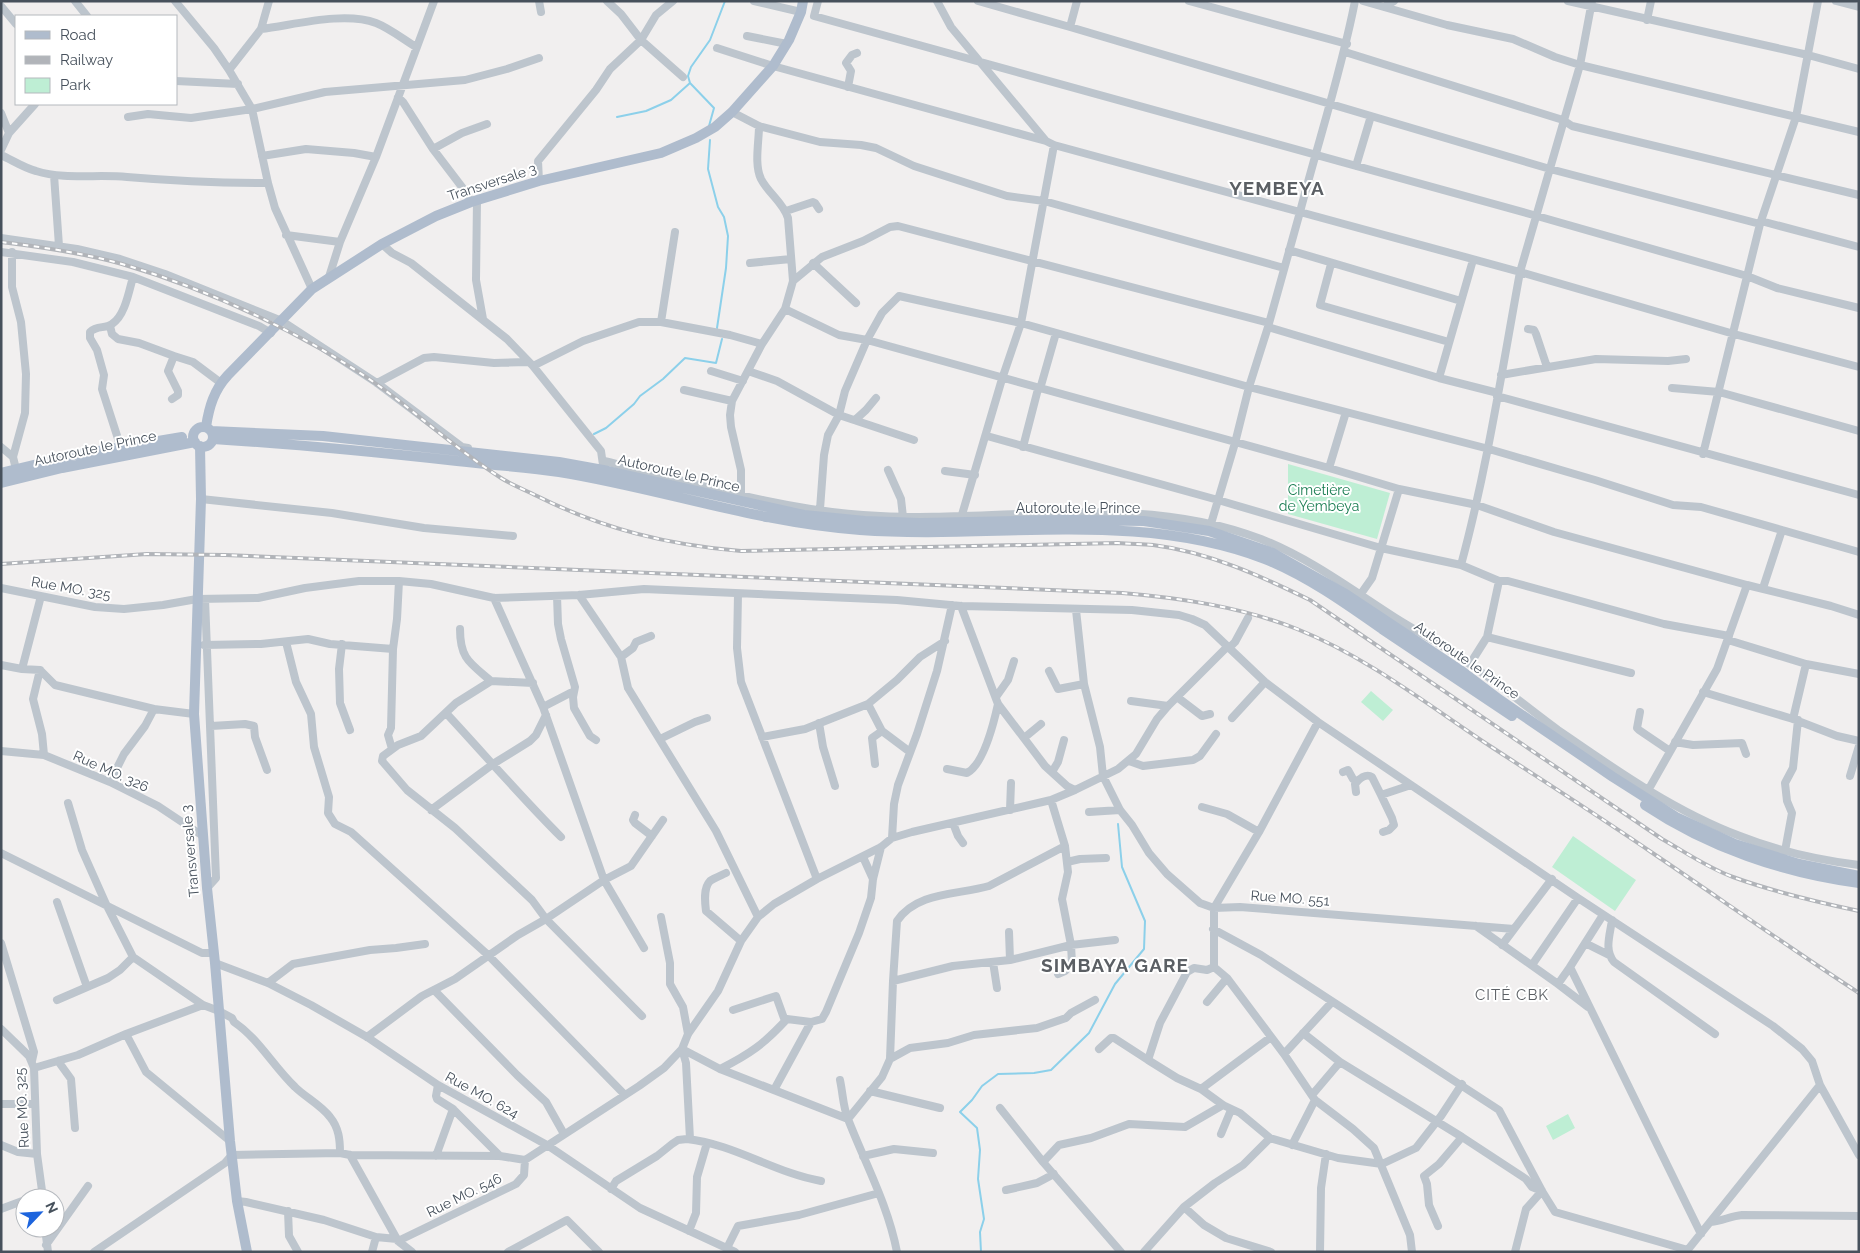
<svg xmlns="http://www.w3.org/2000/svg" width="1860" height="1253" viewBox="0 0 1860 1253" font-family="Raleway,sans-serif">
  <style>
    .green { fill: #beeed4 }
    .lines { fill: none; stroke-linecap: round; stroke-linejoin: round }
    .stream { stroke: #8cd0ea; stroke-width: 2 }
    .minor { stroke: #bdc5cd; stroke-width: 8 }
    .major { stroke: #afbccd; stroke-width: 10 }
    .rail-casing { stroke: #b1b4b9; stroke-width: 4 }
    .rail { stroke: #fff; stroke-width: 2; stroke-dasharray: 5.5; stroke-linecap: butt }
    .labels { text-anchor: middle; stroke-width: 4; stroke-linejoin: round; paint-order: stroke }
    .street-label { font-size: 14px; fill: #47515c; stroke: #fff }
    .park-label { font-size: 14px; fill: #197c51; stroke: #fff }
    .neighbourhood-label { font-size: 15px; letter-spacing: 1px; fill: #5b5f64; stroke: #fff }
    .district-label { font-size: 19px; font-weight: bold; letter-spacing: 1px; fill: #5b5f64; stroke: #fff }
  </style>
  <rect width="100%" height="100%" fill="#f1efef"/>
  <path class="green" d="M1288 464 1390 493 1377 539 1288 514Z
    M1371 691 1393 710 1383 721 1361 702Z
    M1573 836 1636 880 1615 911 1552 867Z
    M1568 1114 1575 1128 1553 1140 1546 1126Z"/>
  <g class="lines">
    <path class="stream" d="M617 117 646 111 671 100 690 83
      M709 126 714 108 690 83 688 76 691 67 710 40 725 1
      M710 140 708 169 718 207 724 217 728 236 726 268 717 328
      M594 434 606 428 634 404 640 396 663 379 685 358 716 363 722 339
      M981 1252 980 1232 984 1219 978 1179 980 1150 977 1128 960 1112 972 1100 982 1086 998 1074 1034 1073 1051 1070 1089 1033 1115 984 1144 949 1145 921 1122 867 1118 824"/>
    <path class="minor" d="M75 1 87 16
      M175 1 214 48 229 70 252 109 268 183 275 208 312 289
      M539 1 541 12
      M607 1 621 14 641 40 683 77
      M754 1 801 12
      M818 1 814 16 1537 216 1747 276 1777 288 1859 308
      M937 1 951 27 1046 141
      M978 1 1070 27 1550 169 1760 224
      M1189 1 1347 44
      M1363 1 1384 7 1394 1
      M1568 1 1808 55 1859 69
      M1836 1 1859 7
      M1 6 16 24
      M1384 7 1447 25 1513 39 1555 57 1580 65 1859 132
      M1647 20 1651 1
      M1070 27 1077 1
      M261 29C294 25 344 11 376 23 389 28 403 39 416 47
      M747 36 787 44
      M717 48 773 66 1046 141 1054 145 1300 212C1318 142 1341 73 1355 1
      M1345 52 1563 120 1572 126 1859 195
      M229 70 261 29 269 1
      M176 81 238 84
      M848 87 851 71 846 63 852 55 857 53
      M398 97 403 102 433 149 465 191 471 202
      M732 112 759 126 820 142 861 145 876 148 914 166 1007 196 1044 201 1284 268
      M1 113 9 133
      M128 117 148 114 191 118 252 109 325 92 465 80 507 69 539 58
      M433 149 462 133 487 124
      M1 150 9 133 35 104
      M1 155C12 160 24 168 36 171 65 180 97 174 127 177 174 181 220 183 268 183
      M262 156 306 149 354 153 376 157
      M1356 166 1371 116
      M54 175 59 246
      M539 181 538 161 596 90 610 69 641 40 656 15 673 1
      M477 200 476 280 483 319
      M786 211 813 202 815 203 819 209
      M1761 221 1859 247
      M286 235 340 242
      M1 238 77 249 120 259 165 274 282 321 377 383 462 447 468 448
      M382 244 392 253 411 263 507 339 533 366 601 451 603 465
      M1289 250 1461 301
      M1 252 73 262 133 277 259 326 271 333
      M12 252V287L21 322 26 374 25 413 13 457
      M750 263 791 259
      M813 263 856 303
      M1331 264 1320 305 1449 342
      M329 277 340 242 376 157 434 1
      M793 281 822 257 863 241 890 227 898 226 1269 323
      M785 309 839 335 867 340 1329 468 1399 489 1477 505 1554 532 1747 585 1831 606 1859 615
      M661 322 675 232
      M110 326 112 334 118 339 139 343 174 356
      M1268 327 1439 378 1498 393
      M1528 329 1534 330 1536 334 1547 367
      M533 366 583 341 639 322H661L730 335 762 344
      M711 371 743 381
      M748 371 777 381 839 415 914 440
      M1501 375 1596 359 1668 361 1686 359
      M1439 378 1473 260
      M377 383 424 358 434 357 494 363 528 362
      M1672 388 1719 392 1859 431
      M1040 389 1056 333
      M684 390 732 401
      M1497 396 1859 495
      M172 399 178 395V391L168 371 174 356 193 362 221 383
      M855 420 866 410 876 398
      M987 436 1218 500 1381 548 1461 565 1499 581H1508L1664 624 1729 636
      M1 447 13 457 16 469
      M1023 447 1038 389
      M121 448 102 389 104 375 97 350 90 338V332C97 325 105 329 112 324 125 316 129 291 133 277
      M1703 454 1760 224 1796 117 1818 1
      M604 461C689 481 776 509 863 515 996 525 1134 490 1261 539 1312 559 1356 593 1402 622 1425 636 1449 649 1471 665 1501 685 1529 709 1558 730 1616 770 1674 811 1740 836 1778 851 1819 860 1859 865
      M1329 468 1346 412
      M888 470 901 499 903 517
      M945 471 975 475
      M741 494V470L731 427 730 415 732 401 762 344 785 309 793 281 788 218C783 202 768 193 761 179 754 164 759 142 759 126
      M201 499 332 513 424 528 513 536
      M820 509 824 455 828 435 839 415 845 391 867 340 882 313 899 296 1021 323 1249 387 1489 449 1595 480 1673 505 1701 507 1859 552
      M961 518 1002 379 1021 323 1054 145
      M1210 527 1235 443 1249 387 1268 327 1300 212 1520 272 1580 65 1592 1
      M1461 565C1487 469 1502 370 1520 272L1734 334 1859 367
      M1 588 95 607 124 609 163 605 197 599 258 598 305 588 359 581H399L431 584 494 598 579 595 644 589 897 600 961 606 1132 610 1179 615 1192 619 1205 625 1265 682 1318 722 1578 898 1773 1026 1802 1049 1812 1061 1820 1085 1686 1252
      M1763 588 1782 530
      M738 594 737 648 741 682 817 879
      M579 595 621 657 628 688 716 831 758 917
      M41 596 22 669 40 670 55 685 154 709
      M557 596 558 624 561 639 575 687 573 697 574 708 590 736 596 740
      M494 598 543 707 604 880 644 948
      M1358 598 1372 578 1399 489
      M205 599 216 878 207 888
      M961 606 998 704 1045 766 1067 786 1075 790
      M1076 610 1084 684 1100 747 1103 776 1120 810 1132 825 1149 853 1167 874 1200 903 1214 908V967L1227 978 1284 1054 1315 1100 1353 1129 1374 1148 1410 1235 1412 1252
      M460 629C460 659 470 663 491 681
      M1487 637 1631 673
      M1728 640 1806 664 1859 674
      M286 642 296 682 311 714 314 747 329 797 328 813 335 824 351 832 488 955 625 1095
      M342 644 339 669 340 703 350 730
      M204 645 261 644 308 639 330 644 393 649 397 619 399 581
      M1229 648 1235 642 1248 618
      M621 657 633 648 636 642 651 636
      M1470 664 1487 637 1499 581
      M1 665 22 669
      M40 670 33 699 42 734 44 755
      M1049 671 1058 689 1084 684
      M533 683 491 681 456 703 421 736 398 745 383 756 382 761 407 790 455 828 532 900 546 919 642 1016
      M1703 692 1793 719 1837 736 1859 741
      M996 697 1008 680 1014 661
      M1177 697 1202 716 1210 714
      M1131 701 1168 706
      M868 704 882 731 910 752
      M543 707 574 691
      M1640 712 1637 728 1639 730 1670 751
      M446 713C485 755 521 797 561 837
      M1232 718 1265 682
      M1793 719 1806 664
      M1318 722 1259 832 1214 908 1240 907 1514 929 1552 879
      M819 723 823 747 835 786
      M211 726 245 724 254 726 255 737 267 770
      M762 737 805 729 868 704 897 680 920 657 945 641
      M1024 738 1041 724
      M660 739 695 722 707 718
      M1675 742 1693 745 1742 743 1746 754
      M392 749 388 735 391 728 393 649
      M1 751 44 755 110 782 158 806 203 836
      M1129 761 1143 766 1193 760 1200 756 1216 734
      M875 764 872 738 882 731
      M947 769 967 773C984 764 994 722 998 704
      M1052 772 1058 762 1064 740
      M1343 772 1348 770 1353 779 1357 781
      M1850 776 1859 746
      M110 782 124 754 145 726 154 709 194 714
      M1356 792 1355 784C1359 779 1366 773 1372 777L1381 795 1411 785
      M1646 794 1717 669 1747 585
      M1381 795 1392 818 1394 825 1389 830 1383 832
      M68 803 82 850 106 904 133 957 203 1005 219 1011 232 1018 234 1022C259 1039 273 1066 295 1087 305 1097 321 1105 330 1117 339 1128 340 1140 340 1153
      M1202 807 1227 814 1259 832
      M431 810 493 764 530 741 536 735 546 715
      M1010 810 1011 783
      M1089 812 1120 810
      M635 815 633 820 635 823 652 836
      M953 823 958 836 963 843
      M892 838 894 804 898 785 917 734 937 671 952 605
      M1785 851 1792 813 1787 801 1785 783 1793 768 1798 720
      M1 853 202 953H214
      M863 857 873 879
      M1067 862 1080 859 1106 858
      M726 873C722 875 714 878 710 881 703 888 705 903 706 911L741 941
      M57 902 87 987
      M1603 915 1570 967 1701 1234
      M661 917 670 963V984L683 1007 688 1034
      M1612 920C1610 935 1604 950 1614 962L1715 1034
      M1476 926 1558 984 1588 1007
      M1213 929 1261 955 1499 1110 1542 1191 1555 1212 1688 1250
      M1009 932 1010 960
      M1 943 34 1052 32 1061
      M1585 943 1609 955
      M1502 945 1514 929
      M993 962 997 988
      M215 963 268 983 311 1005 367 1037 438 1085 547 1145 640 1208 735 1252
      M1532 965 1578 898
      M1214 967 1207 970 1194 968 1187 972 1160 1023 1148 1060 1177 1078 1201 1089 1271 1037
      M1058 974 1065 971 1072 963 1071 945 1062 899 1068 872 1065 846
      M893 981 897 921C917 891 959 895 989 886L1065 846 1051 800
      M268 983 293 964 370 950 396 948 425 944
      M1558 984 1570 967
      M434 990 517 1075 546 1102 564 1134
      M57 1000 108 978 120 970 133 957
      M1207 1002 1227 978
      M733 1010 776 996 785 1021
      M1 1029 29 1056 34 1068 37 1154 43 1198
      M1303 1033 1340 1062 1462 1137 1526 1179 1532 1187 1542 1191 1526 1209 1515 1252
      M126 1034 146 1072 230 1141
      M367 1037 422 996 455 979 518 935 546 919 604 880 631 866 663 820
      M682 1049 720 1069 848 1119C865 1163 888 1205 897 1252
      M682 1049 686 1063 690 1139
      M1099 1049 1111 1038H1114L1148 1060
      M1284 1054 1332 1002
      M890 1059 910 1048 948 1043 974 1035 1037 1028 1066 1018 1071 1013 1095 1000
      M58 1061 71 1079 75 1128
      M34 1068 78 1055 126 1034 203 1005
      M720 1069C750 1054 764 1044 787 1019L811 1022
      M840 1080C843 1094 843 1107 848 1119L882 1077 890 1059 893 981 953 966 1010 960 1071 945 1115 940
      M438 1085 436 1096 437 1099 453 1109 500 1156
      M1820 1085 1859 1155
      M1201 1089 1223 1105 1240 1113 1270 1138 1338 1158 1382 1164 1416 1148 1441 1116 1462 1084
      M774 1090 811 1022 822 1019 826 1012 859 933 871 898 873 879 881 847
      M870 1091 940 1108
      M1312 1095 1340 1062
      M1 1104H35
      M1000 1108 1043 1162 1121 1252
      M1221 1134 1231 1110
      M1 1145 18 1152 37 1154
      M1292 1145 1315 1100
      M350 1155 398 1241 412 1252
      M436 1156 453 1109
      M863 1156 894 1149 933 1153
      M1043 1162 1059 1145 1091 1138 1129 1124 1185 1127 1223 1105
      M611 1189 616 1181 657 1156 672 1144 678 1140 687 1139C734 1144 775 1173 821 1181
      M1006 1190 1037 1183 1054 1174
      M29 1198 42 1193
      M237 1201 246 1202 324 1220 376 1237 397 1239
      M1184 1207 1204 1225 1226 1238 1271 1252
      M1 1209 25 1200
      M288 1211 289 1236 298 1252
      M1711 1222C1722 1221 1731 1216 1742 1215L1859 1216
      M1438 1226 1429 1205 1427 1184 1424 1176 1439 1164 1462 1137
      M45 1228 48 1252
      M689 1231 696 1213 697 1177 707 1143
      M398 1241 516 1184 524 1175 525 1160
      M46 1245 88 1186
      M727 1248 738 1226 799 1215 879 1193
      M94 1252 225 1163 232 1155 340 1153 350 1155 500 1156 525 1160 639 1086 664 1068 682 1049 688 1034 718 991 741 941 758 917 774 904 817 879 881 847 892 838 912 832 1051 800 1075 790 1118 769 1136 754 1157 719 1168 706 1227 647
      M372 1252 376 1237
      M508 1252 567 1220 599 1252
      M1144 1252 1184 1207 1215 1183 1243 1165 1270 1138
      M1320 1252 1321 1188 1326 1154"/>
    <path class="major" d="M206 427C209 407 214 390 228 375L312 289 382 244 436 216 471 202 539 181 661 153 696 138 715 127 732 112 773 66 789 40 801 12 803 1
      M193 437a10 10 0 1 1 20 0a10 10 0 1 1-20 0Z
      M211 431 323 436 559 462 603 470 804 515 865 521 920 523 1071 520 1144 521 1209 531 1273 553 1344 593 1463 672 1500 700 1613 777 1676 817 1735 844 1799 864 1859 876
      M213 439C294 444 375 452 457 461 491 465 525 467 559 472 659 488 758 523 860 530 995 540 1135 509 1265 559 1307 576 1345 603 1382 629 1425 658 1468 687 1512 716
      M200 446 201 499 194 714 207 888 215 963 230 1141 237 1201 247 1252
      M1 473 75 455 182 437
      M1 483 62 468 195 442
      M1645 805C1708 847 1783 873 1859 883"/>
    <g class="rail-casing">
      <path id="rail" d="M1 242C42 247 83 253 122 264 190 284 259 314 321 349 343 362 366 376 386 391 425 420 460 452 501 478 512 485 525 490 537 496 603 529 668 545 741 551L1118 543C1129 544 1141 544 1153 545 1208 552 1261 576 1310 600L1662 839C1685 852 1708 868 1733 877 1774 892 1817 902 1859 911
        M1 564 147 554 225 555 1122 593C1182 598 1241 607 1297 629 1367 657 1428 705 1490 746 1545 782 1600 817 1654 854 1722 900 1790 948 1859 993"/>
    </g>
    <use href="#rail" class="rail"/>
  </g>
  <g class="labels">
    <g class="street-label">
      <text transform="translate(492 182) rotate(-18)" y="5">Transversale 3</text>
      <text transform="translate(95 448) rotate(-12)" y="5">Autoroute le Prince</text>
      <text transform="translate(679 473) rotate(13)" y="5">Autoroute le Prince</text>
      <text x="1078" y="513">Autoroute le Prince</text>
      <text transform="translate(71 588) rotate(10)" y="5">Rue MO. 325</text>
      <text transform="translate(1467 660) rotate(35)" y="5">Autoroute le Prince</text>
      <text transform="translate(111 771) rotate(24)" y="5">Rue MO. 326</text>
      <text transform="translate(190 851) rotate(-95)" y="5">Transversale 3</text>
      <text transform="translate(1290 898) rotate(4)" y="5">Rue MO. 551</text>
      <text transform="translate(482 1095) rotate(29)" y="5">Rue MO. 624</text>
      <text transform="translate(22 1108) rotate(-93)" y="5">Rue MO. 325</text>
      <text transform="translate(464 1195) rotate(-26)" y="5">Rue MO. 546</text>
    </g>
    <g class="park-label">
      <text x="1319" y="495">Cimetière<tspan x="1319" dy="16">de Yembeya</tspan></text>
    </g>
    <g class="neighbourhood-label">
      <text x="1512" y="1000">CITÉ CBK</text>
    </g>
    <g class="district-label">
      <text x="1277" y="195">YEMBEYA</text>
      <text x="1115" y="972">SIMBAYA GARE</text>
    </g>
  </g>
  <rect width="1860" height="1253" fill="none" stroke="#47515c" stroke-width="5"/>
  <rect x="15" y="15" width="162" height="90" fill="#ffffff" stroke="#b5b9be"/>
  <rect x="25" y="31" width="25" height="8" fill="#afbccd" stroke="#b5b9be"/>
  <text x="60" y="40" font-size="15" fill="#47515c">Road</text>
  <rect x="25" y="56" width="25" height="8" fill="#b1b4b9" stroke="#b5b9be"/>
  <text x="60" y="65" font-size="15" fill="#47515c">Railway</text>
  <rect x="25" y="78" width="25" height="15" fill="#beeed4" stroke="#b5b9be"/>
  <text x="60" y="90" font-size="15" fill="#47515c">Park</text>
  <g transform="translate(40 1213) rotate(65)"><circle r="24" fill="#ffffff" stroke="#b5b9be"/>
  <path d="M0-4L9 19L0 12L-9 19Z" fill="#1d64dd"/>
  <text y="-8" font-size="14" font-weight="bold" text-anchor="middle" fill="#47515c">N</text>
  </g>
</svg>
